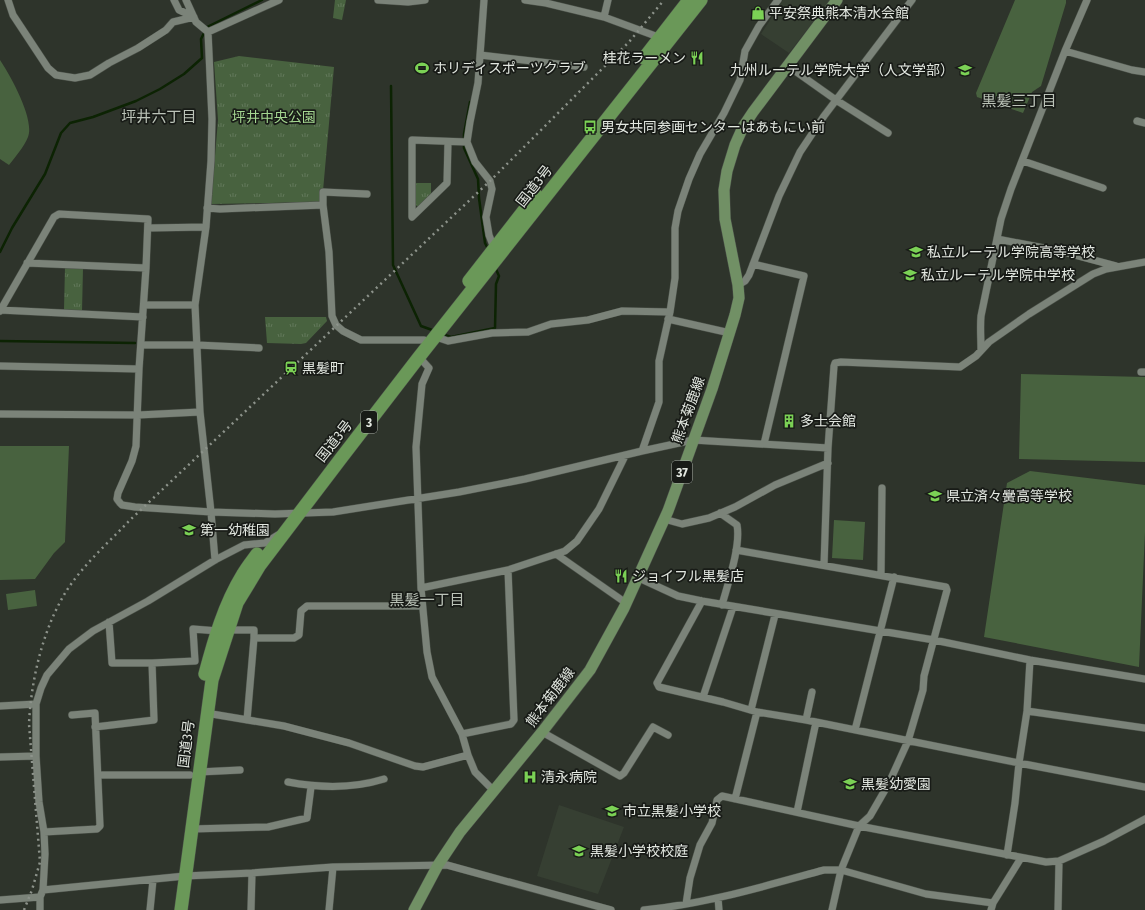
<svg xmlns="http://www.w3.org/2000/svg" width="1145" height="910" viewBox="0 0 1145 910" font-family="'Fira Sans Condensed','Noto Sans JP',sans-serif">
  <style>
    .built { fill: #363f32 }
    .grass { fill: #48623f }
    .park { fill: url(#park-tufts) }
    .lines { fill: none; stroke-linecap: round; stroke-linejoin: round }
    .stream { stroke: #0c2303; stroke-width: 2.5 }
    .street-casing { stroke: #4b5149; stroke-width: 8 }
    .primary-casing { stroke: #4b5149; stroke-width: 12 }
    .highway-casing { stroke: #4b5149; stroke-width: 14 }
    .street { stroke: #7b8379; stroke-width: 7 }
    .primary { stroke: #719065; stroke-width: 11 }
    .highway { stroke: #6a9858; stroke-width: 13 }
    .rail { stroke: #8d938b; stroke-width: 2.5; stroke-dasharray: 2 4; stroke-linecap: butt }
    .labels { text-anchor: middle; stroke-width: 3.5; stroke-linejoin: round; paint-order: stroke }
    .shield { fill: #181b17; stroke: #a5aaa4; stroke-width: 1 }
    .shield-label { font-size: 13px; font-weight: bold; fill: #e2e7e0 }
    .poi-label { font-size: 14px; fill: #e2e7e0; stroke: #181b17; text-anchor: start }
    .park-label { font-size: 14px; fill: #a4d690; stroke: #181b17 }
    .street-label { font-size: 14px; fill: #e2e7e0; stroke: #181b17 }
    .neighbourhood-label { font-size: 15px; fill: #bbc3b8; stroke: #181b17 }
  </style>
  <defs>
    <pattern id="park-tufts" width="24" height="20" patternUnits="userSpaceOnUse"><rect width="24" height="20" fill="#48623f"/><path d="M3 7l-1-3M5 7V3M7 7l1-3M15 17l-1-3M17 17v-4M19 17l1-3" fill="none" stroke="#62785a"/></pattern>
  </defs>
  <rect width="100%" height="100%" fill="#2e342b"/>
  <path class="built" d="M783 0H830L789 53 761 34Z
    M559 805 624 827 598 894 537 876Z"/>
  <path class="grass" d="M1015 0H1066V3L1041 86 1032 92 1023 113 977 97 976 93Z
    M0 60C10 75 35 119 28 137 24 147 15 157 9 165L0 159Z
    M1021 374 1145 377V462L1019 459Z
    M0 446H69L65 542 54 553 35 579 0 580Z
    M1030 471 1145 485V532L1139 667 984 637 1007 483Z
    M834 520 865 522 863 560 832 558Z
    M35 590 37 606 8 610 6 594Z"/>
  <path class="park" d="M335 0H346L342 20 333 18Z
    M239 56 334 67 322 202 211 204 218 120 214 62Z
    M416 183H431V195L419 207 415 205Z
    M65 267 83 268 82 311 64 310Z
    M265 317H326L327 321 306 343 301 344 267 343Z"/>
  <g class="lines">
    <path class="stream" d="M391 86 393 265 421 326 435 331
      M470 102 464 134V148L478 179 479 198 485 243 488 249
      M0 252 12 228 45 174 61 133 70 123 93 117 136 101 160 89 184 74 202 58 201 39 207 27 262 0
      M442 334 451 337 495 328 496 284 499 276 495 267
      M0 341 135 343"/>
    <g class="street-casing">
      <path id="street" d="M8 0 13 15 48 68 56 75 75 78 90 75 109 63 138 48 166 30 173 22 194 17 179 10 174 0
        M186 0 196 22 208 32 212 119 211 161 206 227 195 305 200 412 211 512 215 560
        M378 0 408 2 425 0
        M484 0 478 83 470 122 467 142 475 162 490 181 492 189 486 217 489 235 494 248
        M525 0 546 3 604 17 661 38
        M604 17 608 0
        M208 32 279 0
        M1065 51 1132 70 1145 72
        M480 55 584 67
        M788 66 836 100 888 133
        M1137 121 1145 123
        M448 142 447 183 412 217V140L467 142
        M1023 161 1103 188
        M323 205V192L367 194
        M207 208 220 209 323 205 329 252 332 316 336 325 343 331 361 340H424
        M148 228 206 227
        M997 239 1060 251 1116 266
        M27 263 146 268
        M753 264 804 276 764 444
        M738 285 745 281 749 275 779 196 800 152 824 116 912 0
        M144 305H195
        M0 310 143 317
        M0 311 54 217 59 214 148 219 146 268 139 369 136 446 132 461 118 493 117 499 120 503 122 505 135 507 211 512 275 514 333 512 459 492 525 479 642 451 693 440 828 448
        M668 319 730 333
        M436 337 448 341 492 333 528 332 551 324 588 320 622 311 670 312
        M141 345H197L259 348
        M981 350C981 338 980 327 981 316L1001 219 1011 189 1065 51 1087 0
        M419 357 429 368 422 384 416 447 421 588 427 652 432 677 462 734 468 755 475 772 494 791
        M0 366 139 369
        M1141 372H1145
        M0 414 138 415 200 412
        M642 451 659 402V361L670 312 675 278V228L678 211 689 179 700 154 724 113 740 80 745 51 759 26 778 0
        M720 513 737 525C741 546 728 583 722 605
        M664 519 682 524 709 518 735 507 775 485 828 463
        M736 550 946 587 947 590 924 676 923 690 908 741 889 783 870 816 859 826 841 870 832 910
        M556 554 626 603
        M824 565 828 448 834 366 835 363 841 362 960 367 976 356 989 342 1029 314 1093 274 1106 269 1145 262
        M881 575 882 488
        M639 578 678 596 702 601 934 640 1030 660 1145 679
        M421 588 508 570 565 551 577 541 599 509 625 456
        M702 601 657 683 659 687 723 702 757 712 806 720 1019 763 1145 787
        M109 622 112 663H152L195 661 193 629 218 631
        M228 630H254V638H294L299 635 301 611 307 606H422
        M703 697 733 607
        M0 706 36 704
        M751 710 775 615
        M1027 711 1145 728
        M206 713 284 726 349 743 415 766 423 767 468 755
        M247 720 254 638
        M806 720 812 692
        M95 727 154 720 152 663
        M855 730 894 577
        M542 732 620 776 624 773 653 727 668 735
        M462 734 511 724 514 720 508 570
        M0 757 36 756
        M199 772 240 770
        M98 775H190
        M288 782C320 788 352 789 384 779
        M735 799 757 712
        M797 812 816 722
        M192 829 268 827 307 818 311 787
        M44 832 97 829 100 826 95 713 72 715
        M1007 855 1015 803 1019 763 1027 711 1030 660
        M43 890 185 876 252 873 333 867 447 865 611 910
        M718 898 719 910
        M0 900 40 897
        M686 904 690 878 700 845 712 823 717 800 722 796 859 826 1046 862 1059 861 1104 841 1145 819
        M40 910V897L43 890 45 854 44 832 39 802 36 756V704L41 688 47 675 69 649 93 631 148 601 215 560 244 545 265 543 278 535
        M150 910 153 880
        M251 910 252 873
        M329 910 333 867
        M644 910C705 904 765 886 824 870H841L926 894 993 903
        M991 910 993 903 1021 858
        M1058 910 1059 861"/>
    </g>
    <g class="primary-casing">
      <path id="primary" d="M414 910 438 865 460 832 542 732 590 670 624 608 668 511 712 389 735 315 739 298 738 285 725 219 724 190 727 171 735 145 743 127 753 112 837 0"/>
    </g>
    <g class="highway-casing">
      <path id="highway" d="M644 58 689 0
        M469 281 536 195
        M205 674C214 640 224 605 243 574 247 567 252 561 257 554
        M181 910 212 680 237 603 260 565 342 457 419 357 701 0"/>
    </g>
    <use href="#street" class="street"/>
    <use href="#primary" class="primary"/>
    <use href="#highway" class="highway"/>
    <path class="rail" d="M24 910 32 890 40 862 29 724C31 680 43 628 67 590 84 564 109 542 130 520L490 181 629 42 664 0"/>
  </g>
  <defs>
    <g id="shop-bare" transform="scale(1.08)"><path d="M-5-2.5h2.3a2.7 3.5 0 0 1 5.4 0H5L5.5 6h-11ZM-1.5-2.5h3a1.5 2.3 0 0 0-3 0Z" fill="#7bd155" stroke="#181b17" stroke-width="2.5" paint-order="stroke"/></g>
    <g id="restaurant-bare" transform="scale(1.08)"><path d="M-5-6h1v4h1v-4h1v4h1v-4h1v5L-1.5 .5V6h-2V.5L-5-1ZM5-6V6H3V1.5H1.5Q1.5-4 5-6Z" fill="#7bd155" stroke="#181b17" stroke-width="2.5" paint-order="stroke"/></g>
    <g id="stadium-bare" transform="scale(1.08)"><path d="M0-5a6.5 5 0 1 0 0 10a6.5 5 0 1 0 0-10ZM-3.5-1.8h7v3.6h-7Z" fill="#7bd155" stroke="#181b17" stroke-width="2.5" paint-order="stroke"/></g>
    <g id="university-bare" transform="scale(1.08)"><path d="M0-5L7-2L0 1L-7-2ZM-4 1L0 2.5L4 1V4Q0 6-4 4Z" fill="#7bd155" stroke="#181b17" stroke-width="2.5" paint-order="stroke"/></g>
    <g id="bus-bare" transform="scale(1.08)"><path d="M-5-6H5V4H4V6H2V4H-2V6H-4V4H-5ZM-3.5-4V0h7V-4ZM-3.5 1.2v1.5H-2V1.2ZM2 1.2v1.5H3.5V1.2Z" fill="#7bd155" stroke="#181b17" stroke-width="2.5" paint-order="stroke"/></g>
    <g id="school-bare" transform="scale(1.08)"><path d="M0-5L7-2L0 1L-7-2ZM-4 1L0 2.5L4 1V4Q0 6-4 4Z" fill="#7bd155" stroke="#181b17" stroke-width="2.5" paint-order="stroke"/></g>
    <g id="station-bare" transform="scale(1.08)"><path d="M-3-6H3Q5-6 5-4V2Q5 4 3 4L4.5 6H3L1.5 4h-3L-3 6H-4.5L-3 4Q-5 4-5 2V-4Q-5-6-3-6ZM-3.5-4v3h7v-3ZM-3.5 1v1.5H-2V1ZM2 1v1.5H3.5V1Z" fill="#7bd155" stroke="#181b17" stroke-width="2.5" paint-order="stroke"/></g>
    <g id="building-bare" transform="scale(1.08)"><path d="M-4-6H4V6H1V3H-1V6H-4ZM-2.5-4.3h1.7v1.8h-1.7ZM.8-4.3h1.7v1.8H.8ZM-2.5-1h1.7V.8h-1.7ZM.8-1h1.7V.8H.8Z" fill="#7bd155" stroke="#181b17" stroke-width="2.5" paint-order="stroke"/></g>
    <g id="hospital-bare" transform="scale(1.08)"><path d="M-5-5h3v3.5h4V-5h3V5h-3V1.5h-4V5h-3Z" fill="#7bd155" stroke="#181b17" stroke-width="2.5" paint-order="stroke"/></g>
  </defs>
  <g fill-rule="evenodd">
    <use href="#shop-bare" x="758" y="13"/>
    <use href="#restaurant-bare" x="697" y="58"/>
    <use href="#stadium-bare" x="422" y="68"/>
    <use href="#university-bare" x="965" y="70"/>
    <use href="#bus-bare" x="590" y="127"/>
    <use href="#school-bare" x="916" y="252"/>
    <use href="#school-bare" x="910" y="275"/>
    <use href="#station-bare" x="291" y="368"/>
    <use href="#building-bare" x="789" y="421"/>
    <use href="#school-bare" x="935" y="496"/>
    <use href="#school-bare" x="189" y="530"/>
    <use href="#restaurant-bare" x="621" y="576"/>
    <use href="#hospital-bare" x="530" y="777"/>
    <use href="#school-bare" x="850" y="784"/>
    <use href="#school-bare" x="612" y="811"/>
    <use href="#school-bare" x="579" y="851"/>
  </g>
  <g class="labels">
    <g class="shield">
      <rect x="361" y="411" width="16" height="22" rx="3"/>
      <rect x="672" y="461" width="20" height="22" rx="3"/>
    </g>
    <g class="shield-label">
      <text x="369" y="427">3</text>
      <text x="682" y="477">37</text>
    </g>
    <g class="poi-label">
      <text x="769" y="18">平安祭典熊本清水会館</text>
      <text x="686" y="63" text-anchor="end">桂花ラーメン</text>
      <text x="433" y="73">ホリディスポーツクラブ</text>
      <text x="954" y="75" text-anchor="end">九州ルーテル学院大学（人文学部）</text>
      <text x="601" y="132">男女共同参画センターはあもにい前</text>
      <text x="927" y="257">私立ルーテル学院高等学校</text>
      <text x="921" y="280">私立ルーテル学院中学校</text>
      <text x="302" y="373">黒髪町</text>
      <text x="800" y="426">多士会館</text>
      <text x="946" y="501">県立済々黌高等学校</text>
      <text x="200" y="535">第一幼稚園</text>
      <text x="632" y="581">ジョイフル黒髪店</text>
      <text x="541" y="782">清永病院</text>
      <text x="861" y="789">黒髪幼愛園</text>
      <text x="623" y="816">市立黒髪小学校</text>
      <text x="590" y="856">黒髪小学校校庭</text>
    </g>
    <g class="park-label">
      <text x="274" y="122">坪井中央公園</text>
    </g>
    <g class="street-label">
      <text transform="translate(534 186) rotate(-52)" y="5">国道3号</text>
      <text transform="translate(688 410) rotate(-70)" y="5">熊本菊鹿線</text>
      <text transform="translate(334 441) rotate(-52)" y="5">国道3号</text>
      <text transform="translate(550 697) rotate(-53)" y="5">熊本菊鹿線</text>
      <text transform="translate(186 744) rotate(-83)" y="5">国道3号</text>
    </g>
    <g class="neighbourhood-label">
      <text x="1019" y="106">黒髪三丁目</text>
      <text x="159" y="122">坪井六丁目</text>
      <text x="427" y="605">黒髪一丁目</text>
    </g>
  </g>
</svg>
